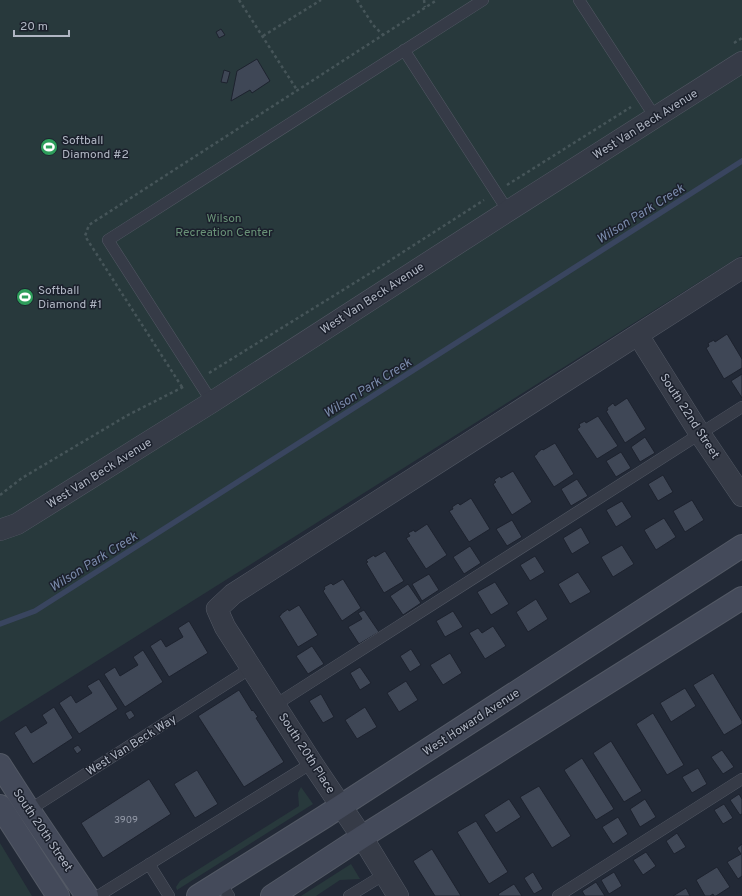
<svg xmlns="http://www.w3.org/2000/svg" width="742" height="896" viewBox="0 0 742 896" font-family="Overpass,sans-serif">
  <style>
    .green { fill: #28393c }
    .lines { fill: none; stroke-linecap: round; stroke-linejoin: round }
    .stream { stroke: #39455f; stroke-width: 5.5 }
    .building { fill: #3f4756; stroke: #1d222e }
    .lane-casing { stroke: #535965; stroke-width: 12 }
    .street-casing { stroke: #535965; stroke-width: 22 }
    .secondary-casing { stroke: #535965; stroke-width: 24 }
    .path { stroke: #465559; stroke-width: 2.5; stroke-dasharray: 3 3; stroke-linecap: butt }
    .lane { stroke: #363b47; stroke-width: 11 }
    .street { stroke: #363b47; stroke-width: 21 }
    .secondary { stroke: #444a5a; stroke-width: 22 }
    .labels { text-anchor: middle; stroke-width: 3; stroke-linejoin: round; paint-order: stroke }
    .number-label { font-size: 10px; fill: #949aa8 }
    .street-label { font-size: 12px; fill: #b0b6c3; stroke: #1b202c }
    .poi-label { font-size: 12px; fill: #b0b6c3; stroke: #1b202c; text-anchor: start }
    .park-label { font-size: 12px; fill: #699277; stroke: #1b202c }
    .water-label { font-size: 13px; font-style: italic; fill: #7a8aaa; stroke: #1b202c }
  </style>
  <rect width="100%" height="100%" fill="#222936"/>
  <path class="green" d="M0 0H742V255L0 722Z
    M301 787 313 804 177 890 176 887 180 881 299 806 298 793Z
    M0 843 32 896H0Z
    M351 864 360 879 340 880 316 896H301Z"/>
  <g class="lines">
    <path class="stream" d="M0 624 35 611 742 161"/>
  </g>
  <path class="building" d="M221 29 225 35 219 38 216 32Z
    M257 59 270 81 252 93 250 90 231 101 237 71Z
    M224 70 230 72 227 83 221 82Z
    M727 334 742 359V368L724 379 706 348 709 346 708 343 714 340 715 342Z
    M742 374V398L731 381Z
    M627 398 646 429 625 443 606 411 608 410 607 408 613 403 615 406Z
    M598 416 618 446 597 459 577 429 580 427 579 424 585 421 586 423Z
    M645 437 655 453 640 462 631 447Z
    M555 443 574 474 554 487 534 456 537 454V453L542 449 543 450Z
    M621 452 631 468 616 477 606 461Z
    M513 471 532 502 512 515 493 484 496 482 494 480 500 476 501 478Z
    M663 475 673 492 658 501 648 484Z
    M577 479 588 496 571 506 561 489Z
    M471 498 490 529 469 542 449 511 453 509 452 507 458 503 460 505Z
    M692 500 704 520 685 532 673 511Z
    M622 501 632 517 616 527 606 510Z
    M664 518 676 537 656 550 644 530Z
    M512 520 522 537 507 546 496 529Z
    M427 524 447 555 426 569 406 538 410 536 408 533 414 530 415 532Z
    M581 527 590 543 572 554 563 538Z
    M622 545 634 564 613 577 601 557Z
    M470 546 481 563 464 574 453 557Z
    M385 551 404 581 384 593 366 563 368 562 366 560 374 555 375 557Z
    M535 556 545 572 530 581 520 565Z
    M578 572 591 592 570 604 558 584Z
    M429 574 439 590 422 601 412 584Z
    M343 579 361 608 342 621 323 591 325 589 324 587 331 583 333 585Z
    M495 582 509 604 491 615 477 592Z
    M408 584 421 603 403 615 390 596Z
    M536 599 548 619 528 632 516 612Z
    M299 605 318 635 298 647 279 616 281 615V614L288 609 289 611Z
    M364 610 379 632 359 644 348 627 362 619 358 613Z
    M453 611 463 627 445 637 436 621Z
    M189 621 208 653 169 677 150 646 161 639 166 647 183 637 178 628Z
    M493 626 506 646 485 659 469 633 478 628 482 633Z
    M312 646 324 664 308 674 296 656Z
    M411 649 421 665 410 672 400 656Z
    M143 650 163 682 125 707 104 674 115 667 120 676 138 665 133 657Z
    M450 653 462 673 443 685 430 665Z
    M360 667 371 683 360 690 350 673Z
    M713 673 742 721V724L724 735 693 685Z
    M99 679 118 709 79 734 59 703 71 695 76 703 92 693 87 686Z
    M406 681 418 700 399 712 387 693Z
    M685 688 696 706 671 722 660 703Z
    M239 690 252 711 253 710 258 717 256 718 284 762 244 787 198 716Z
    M321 694 334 717 323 723 309 701Z
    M54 707 73 738 33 764 14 733 26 725 31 733 47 723 42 715Z
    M365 707 377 727 357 739 345 720Z
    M131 710 135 716 129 720 125 713Z
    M653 713 684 765 667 775 636 724Z
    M611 741 642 791 624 802 593 753Z
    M78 745 82 750 77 754 73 748Z
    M722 750 734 767 723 774 711 757Z
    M582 758 614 809 596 820 564 770Z
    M698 768 707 784 692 793 682 777Z
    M197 770 218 804 195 818 174 784Z
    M149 779 171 814 103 858 81 823Z
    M539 786 571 836 552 848 520 797Z
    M739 794 742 799V814L740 815 730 800Z
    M509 799 521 817 496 833 484 815Z
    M645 799 656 817 640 827 630 809Z
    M724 804 733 818 723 824 714 810Z
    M618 817 628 834 613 844 602 827Z
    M476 821 508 872 489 884 457 832Z
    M677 833 686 847 674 854 666 841Z
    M742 844V876L738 879 727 862 741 854 737 848Z
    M432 849 461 896H435L413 861Z
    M646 852 656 866 643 875 633 860Z
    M717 867 730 887 716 896H714L713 894 710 896H705L696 880Z
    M533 872 543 889 534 894 524 878Z
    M614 872 622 886 609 894 601 880Z
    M596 882 605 896H585L582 891Z
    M514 884 522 896H499L498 894Z
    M686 888 690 896H673Z"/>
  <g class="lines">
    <g class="lane-casing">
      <path id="lane" d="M579 0 655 117
        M404 50 508 211
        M212 402 108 240 483 0
        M275 705 742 407
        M26 812 251 668
        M149 864 169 896
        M220 882 229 896
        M98 896 312 763
        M349 896 385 874
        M558 896 742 779"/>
    </g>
    <g class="street-casing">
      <path id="street" d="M638 335 700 434 742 496
        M0 530 17 524 212 402 508 211 742 62
        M398 896 362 837 312 763 225 627 217 609 233 594 742 268"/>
    </g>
    <g class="secondary-casing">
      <path id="secondary" d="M0 765 29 810 87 896
        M0 806 58 896
        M198 896 324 817 742 546
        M272 896 362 837 742 598"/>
    </g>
    <path class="path" d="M239 0 297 90
      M357 0 373 25 383 35
      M424 0 425 7
      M263 36 321 0
      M734 43 742 38
      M507 185 631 107
      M209 373 372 272 484 200
      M182 387 85 236 89 225 437 0
      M0 495 22 478 128 415 185 386"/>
    <use href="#lane" class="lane"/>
    <use href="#street" class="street"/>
    <use href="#secondary" class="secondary"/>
  </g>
  <defs>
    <g id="stadium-disc" transform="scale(0.9)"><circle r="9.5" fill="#2e9e5b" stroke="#1b202c"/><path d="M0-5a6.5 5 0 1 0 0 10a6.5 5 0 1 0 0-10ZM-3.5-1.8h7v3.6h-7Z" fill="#fff"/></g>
  </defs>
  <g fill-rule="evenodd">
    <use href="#stadium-disc" x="49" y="147"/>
    <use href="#stadium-disc" x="25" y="297"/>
  </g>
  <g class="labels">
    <g class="number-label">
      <text x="126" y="823">3909</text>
    </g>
    <g class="street-label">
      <text transform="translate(645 124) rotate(-32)" y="4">West Van Beck Avenue</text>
      <text transform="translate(372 298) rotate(-33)" y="4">West Van Beck Avenue</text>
      <text transform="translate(690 416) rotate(57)" y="4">South 22nd Street</text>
      <text transform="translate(99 473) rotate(-32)" y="4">West Van Beck Avenue</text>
      <text transform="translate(471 722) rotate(-33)" y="4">West Howard Avenue</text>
      <text transform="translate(131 745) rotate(-32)" y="4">West Van Beck Way</text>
      <text transform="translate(307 753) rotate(57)" y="4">South 20th Place</text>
      <text transform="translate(43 830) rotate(56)" y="4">South 20th Street</text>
    </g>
    <g class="poi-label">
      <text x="62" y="144">Softball<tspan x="62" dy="14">Diamond #2</tspan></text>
      <text x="38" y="294">Softball<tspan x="38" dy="14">Diamond #1</tspan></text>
    </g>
    <g class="park-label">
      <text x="224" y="222">Wilson<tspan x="224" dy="14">Recreation Center</tspan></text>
    </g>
    <g class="water-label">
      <text transform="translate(640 213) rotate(-32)" y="5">Wilson Park Creek</text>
      <text transform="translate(367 387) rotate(-32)" y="5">Wilson Park Creek</text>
      <text transform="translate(93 561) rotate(-32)" y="5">Wilson Park Creek</text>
    </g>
  </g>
  <path d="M14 30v6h55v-6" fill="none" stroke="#b0b6c3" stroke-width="2"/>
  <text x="20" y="30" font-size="12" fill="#b0b6c3" stroke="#1b202c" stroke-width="3" paint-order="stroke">20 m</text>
</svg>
